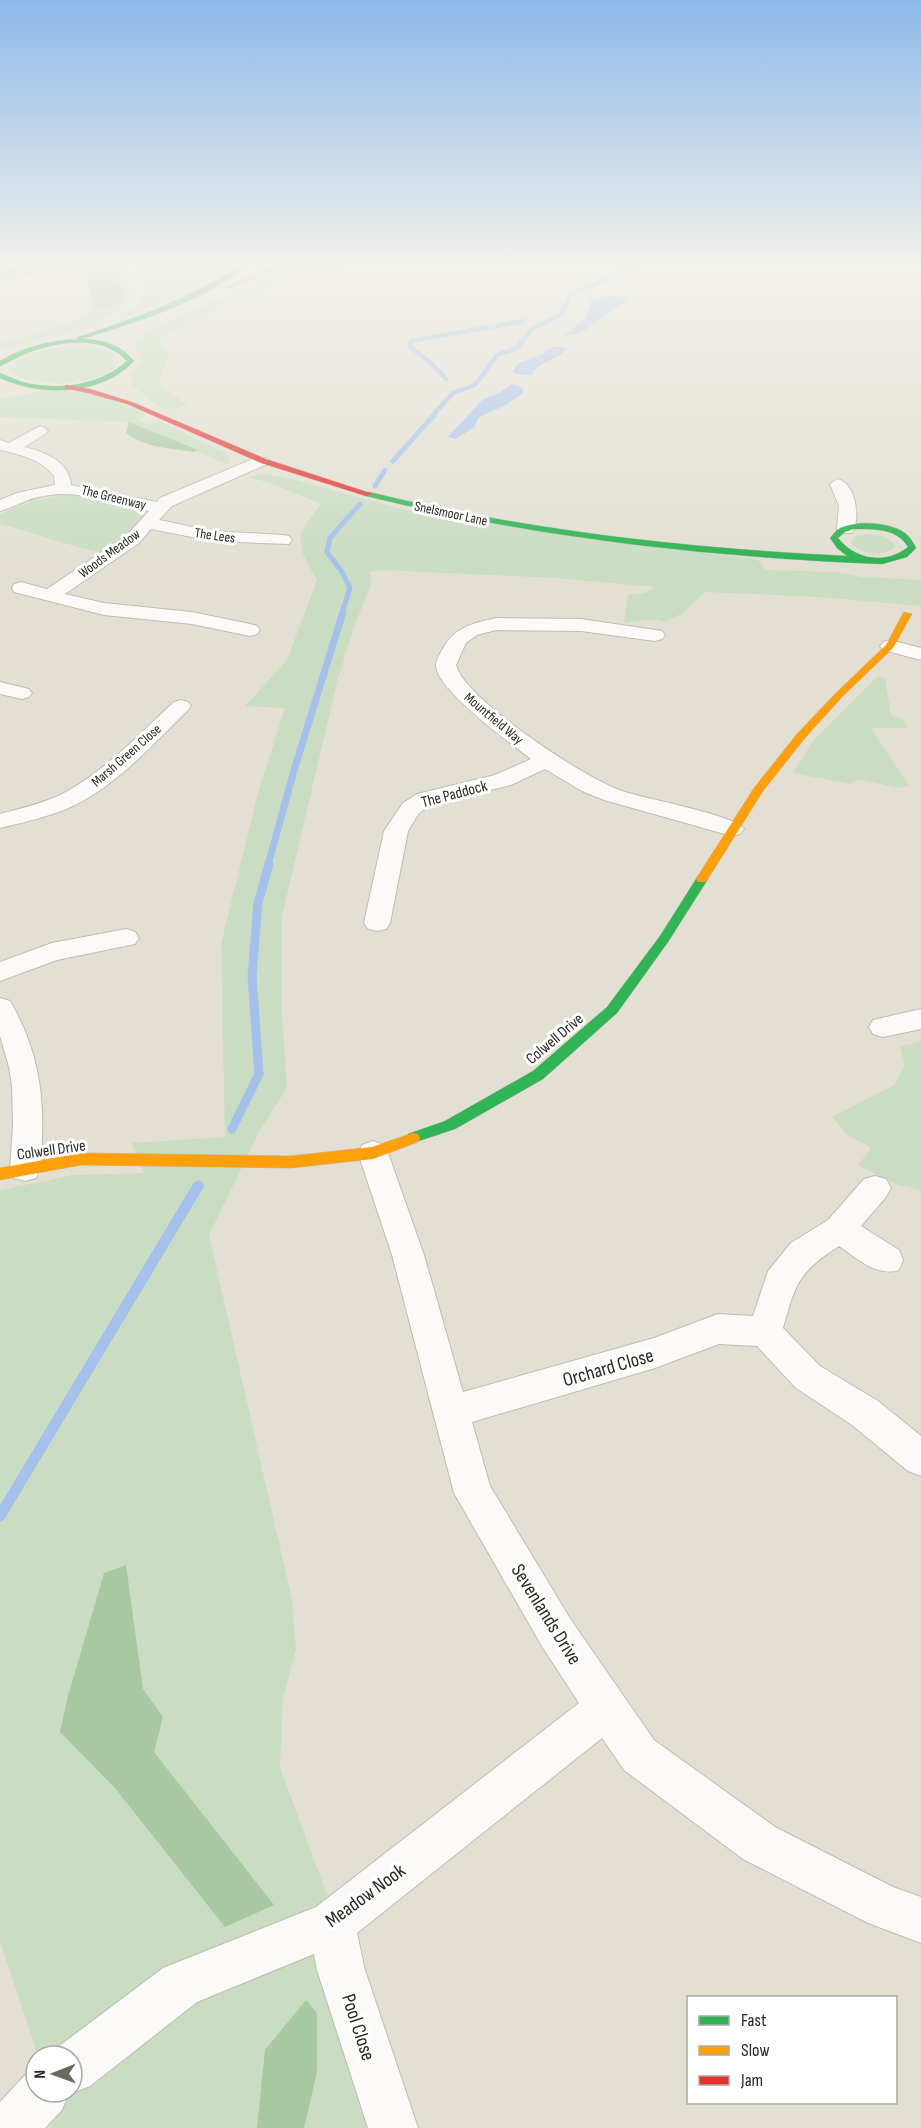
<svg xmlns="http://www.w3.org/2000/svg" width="921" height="2128" viewBox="0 0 921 2128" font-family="'Sofia Sans Condensed',sans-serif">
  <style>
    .green { fill: #caddc2 }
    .forest { fill: #a8c8a1 }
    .water { fill: #a4c1ed }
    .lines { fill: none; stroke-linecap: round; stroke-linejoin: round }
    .stream-far4 { stroke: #a4c1ed; stroke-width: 4.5 }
    .stream-far3 { stroke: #a4c1ed; stroke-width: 5 }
    .stream-far2 { stroke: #a4c1ed; stroke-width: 7 }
    .stream-far1 { stroke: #a4c1ed; stroke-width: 9 }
    .stream { stroke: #a4c1ed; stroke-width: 11 }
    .street-casing { stroke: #bebcb2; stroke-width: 2 }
    .fast-casing { stroke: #bebcb2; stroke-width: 1 }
    .slow-casing { stroke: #bebcb2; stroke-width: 1 }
    .jam-casing { stroke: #bebcb2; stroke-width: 1 }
    .street { fill: #fbfaf8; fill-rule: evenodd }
    .fast { fill: #30b455; fill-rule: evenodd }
    .slow { fill: #ff9f0a; fill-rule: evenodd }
    .jam { fill: #e5322d; fill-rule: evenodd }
    .labels { text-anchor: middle; stroke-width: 6; stroke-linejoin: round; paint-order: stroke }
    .far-street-label { font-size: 14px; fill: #2a281f; stroke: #fff }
    .street-label { font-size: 16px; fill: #2a281f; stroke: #fff }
    .near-street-label { font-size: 20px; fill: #2a281f; stroke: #fff }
  </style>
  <rect width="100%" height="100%" fill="#e3e0d3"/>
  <path class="green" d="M101 262H124L132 289 123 307 94 326 0 349V344L75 321 90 312 92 300 102 309 112 276 120 273 104 271 105 264Z
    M133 262H235C223 280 142 309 117 320 148 300 147 294 133 262Z
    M321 262H357C287 279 222 301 160 338L162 346 169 354 159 383 188 406 163 410 132 385 131 376 142 360C139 347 128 349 141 335L257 281Z
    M63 346H89L114 353 119 362C106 386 29 390 11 371V365L23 356Z
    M43 391C81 390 113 396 147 415L138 419 149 424 159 421 227 454 229 460 228 465 129 422 0 417V399Z
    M261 474 281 476 406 510 758 560 766 570 835 572 862 577 921 580V606L818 597 705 592 683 613 665 622C651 617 638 622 624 623L628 595 645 593 655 587 555 578 382 570 369 572 372 582 356 622 338 678 282 916V1011L287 1088 259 1132 209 1235 292 1600 296 1649 283 1699 280 1768 414 2128H49L55 2119 48 2092H72V2056H38L0 1941V1190L74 1175 144 1173 132 1143 225 1137 221 944 258 793 285 708 245 706 287 660 317 580C295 541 293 540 321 504L273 484 248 477Z
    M71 495 104 499 144 515 134 530 106 553C69 547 36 533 0 524V515C23 502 46 497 71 495Z
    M867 534 883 536 895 544V547C883 558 861 554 851 543L854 537Z
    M878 676 885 678 891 715 903 719 908 728H871L909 786 898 788 859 779 851 784 793 773 813 741Z
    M921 1042V1190L898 1185 858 1165 871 1148 846 1134 832 1117 894 1085 905 1066 900 1046Z"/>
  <path class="forest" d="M56 262H101L105 264V271L122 273 112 276 126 293 119 304 102 309 92 300 85 275 69 271 0 279V267Z
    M129 422 198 450 193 452C170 448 145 448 126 433Z
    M126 1565 143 1689 163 1717 154 1752 274 1905 225 1927 115 1788 60 1732 68 1696 104 1573Z
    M306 2000 317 2013V2072L304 2128H257L265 2050Z"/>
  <path class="water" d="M609 296 621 297 628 301C622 304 616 307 611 310 594 321 585 337 564 335L586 318 591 300Z
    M553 347H563L566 349C554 363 541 359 531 375L515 374 513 371 517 364 543 354Z
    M512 384 523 388V393L504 406 479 417 474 427 456 439 448 437 482 400 501 392Z"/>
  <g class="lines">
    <path class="stream-far4" d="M446 379 430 362 410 347 411 341 524 321
      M432 416 453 393 475 385 497 355 517 348 532 329 562 314 570 295 617 274 637 262"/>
    <path class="stream-far3" d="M393 461 434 415
      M375 486 385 470
      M342 613 350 588 342 572 327 552 330 538 360 504"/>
    <path class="stream-far2" d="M268 865 295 767 343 612"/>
    <path class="stream-far1" d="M232 1129 259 1074 252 976 258 903 269 864"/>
    <path class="stream" d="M0 1516 198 1186"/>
    <g class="street-casing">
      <path id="street" d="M40 426 45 428 48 431 45 434 24 447C45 452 69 461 71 485L157 502 160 498 255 458H267L269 461 267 464 172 506 159 520 212 531 283 535 289 536 292 540 289 544 212 541 151 529 139 543 65 594 104 603 192 612 250 624 257 626 260 630 257 634 250 636 192 624 104 615 14 592 12 588 14 584 21 582 47 589 127 535 149 511C115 503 79 489 44 496 28 498 15 507 0 511V500L17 493 55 485 54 476C41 459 19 454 0 450V440L9 443Z
        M838 479C856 484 861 519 852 533H840L837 529 839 506 830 484Z
        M496 618 581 619 662 631 665 635 662 639 655 641 581 631 496 630 477 635 466 643 456 665C465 700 586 779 622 791 644 799 733 814 744 829L740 834 732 836 604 800 582 791 545 769 511 785 433 804 419 813 408 831 390 923 386 929 377 931 368 929 364 923 384 831 403 803 417 794 495 775 531 759C511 744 437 690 436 666 436 659 441 652 445 645 457 626 475 623 496 618Z
        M890 640 921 648V660L883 650 880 646 883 642Z
        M0 682 29 689 32 693 29 697 22 699 0 694Z
        M181 700 188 702 191 706 188 710C153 744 119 783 75 805 52 816 25 822 0 828V814C19 809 40 804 58 796 103 774 138 735 174 702Z
        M126 929 135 932 139 938 135 944 57 960 0 981V962L52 943Z
        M0 998 10 1001C35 1044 44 1086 42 1136 42 1150 43 1165 36 1178L25 1181 14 1178 10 1169 13 1126 12 1086 9 1067 0 1036Z
        M921 1009V1029L883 1037 873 1034 869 1027 873 1020Z
        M373 1141 384 1145 388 1153 424 1255 463 1392 654 1338 718 1314 753 1316 768 1271 791 1243 828 1220 864 1179 875 1176 886 1179 891 1188 886 1197 861 1226 899 1250 903 1260 899 1270C876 1277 857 1258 839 1246 798 1273 796 1282 783 1328L820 1366 878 1401 921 1436V1476L908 1471 852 1425 796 1388 757 1346 719 1344 655 1368 472 1422 490 1486 571 1620 654 1740 775 1827 893 1887 921 1897V1943L868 1923 743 1859 624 1770 602 1738 357 1933 365 1970 418 2128H368L317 1970 314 1954 197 2002 90 2086 72 2093 70 2092H72V2056H52L54 2050 163 1968 316 1907 579 1703 543 1648 454 1493 392 1255 358 1153 362 1145Z
        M36 2070V2092H69L62 2110 45 2128H0V2102L26 2074Z"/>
    </g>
    <g class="fast-casing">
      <path id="fast" d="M245 262H251C207 301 137 322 82 339 103 339 121 345 134 361 101 396 41 397 0 378V373C10 377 20 382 31 384 65 390 101 384 127 361 103 335 61 341 30 352 19 356 10 362 0 366V361C23 347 51 340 78 339V337C136 318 195 297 245 262Z
        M369 492C530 531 682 548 847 556L837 548 830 538C833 535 836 530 840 528 857 520 890 522 905 533 910 537 913 542 916 548L907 557 882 564C707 557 537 538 366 496V492ZM854 529C874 529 897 528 908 547 886 565 855 560 838 538L845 532Z
        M702 875 708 879 668 942 617 1013 543 1079 455 1129 413 1143 408 1142 406 1138 408 1134 445 1121 533 1071 607 1007 660 936 698 876Z"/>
    </g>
    <g class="slow-casing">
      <path id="slow" d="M284 262H291L231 288 226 287Z
        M904 612 912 614 893 648 842 697 805 738 763 791 706 882H698L696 879 754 788 797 734 836 693 886 645Z
        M413 1133 418 1134 420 1138 418 1142 373 1159 291 1168 81 1165 0 1180V1168L81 1153 291 1156 372 1147Z"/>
    </g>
    <g class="jam-casing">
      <path id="jam" d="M0 262H11L0 264Z
        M66 385 90 389 132 402 266 459 373 494 366 496 261 463 127 404 88 393 64 388Z"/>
    </g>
    <use href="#street" class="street"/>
    <use href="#fast" class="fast"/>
    <use href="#slow" class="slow"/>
    <use href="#jam" class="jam"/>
  </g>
  <linearGradient id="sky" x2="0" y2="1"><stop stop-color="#8db9ea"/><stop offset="0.47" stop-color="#f2f1eb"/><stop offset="1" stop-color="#f2f1eb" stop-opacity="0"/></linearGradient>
  <rect width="921" height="560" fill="url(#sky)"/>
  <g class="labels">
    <g class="far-street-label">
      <text transform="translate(114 497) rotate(14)" y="5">The Greenway</text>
      <text transform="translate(451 513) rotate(12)" y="5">Snelsmoor Lane</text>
      <text transform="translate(215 535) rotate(8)" y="5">The Lees</text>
      <text transform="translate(109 553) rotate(-36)" y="5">Woods Meadow</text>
      <text transform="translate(494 718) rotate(40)" y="5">Mountfield Way</text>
      <text transform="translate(126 755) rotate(-41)" y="5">Marsh Green Close</text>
    </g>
    <g class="street-label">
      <text transform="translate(454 793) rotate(-15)" y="6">The Paddock</text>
      <text transform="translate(554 1038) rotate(-40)" y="6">Colwell Drive</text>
      <text transform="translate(51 1149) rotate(-8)" y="6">Colwell Drive</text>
    </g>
    <g class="near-street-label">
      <text transform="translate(608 1367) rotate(-16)" y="7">Orchard Close</text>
      <text transform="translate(547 1614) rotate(58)" y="7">Sevenlands Drive</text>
      <text transform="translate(365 1895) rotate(-36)" y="7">Meadow Nook</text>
      <text transform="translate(359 2027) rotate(72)" y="7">Pool Close</text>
    </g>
  </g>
  <rect x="687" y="1996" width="210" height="108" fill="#ffffff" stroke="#aaa9a5" stroke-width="1.5"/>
  <rect x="699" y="2016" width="30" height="9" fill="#30b455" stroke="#aaa9a5" stroke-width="1.5"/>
  <text x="741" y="2026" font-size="18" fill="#2a281f">Fast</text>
  <rect x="699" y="2046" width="30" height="9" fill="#ff9f0a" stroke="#aaa9a5" stroke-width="1.5"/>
  <text x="741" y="2056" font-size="18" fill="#2a281f">Slow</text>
  <rect x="699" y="2076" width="30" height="9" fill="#e5322d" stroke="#aaa9a5" stroke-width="1.5"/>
  <text x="741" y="2086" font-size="18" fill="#2a281f">Jam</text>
  <g transform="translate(54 2074) rotate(269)"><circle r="28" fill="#ffffff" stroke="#aaa9a5" stroke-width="1.5"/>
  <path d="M0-4.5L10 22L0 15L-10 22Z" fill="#6b685e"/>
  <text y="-9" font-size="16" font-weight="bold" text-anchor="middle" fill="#2a281f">N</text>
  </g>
</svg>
